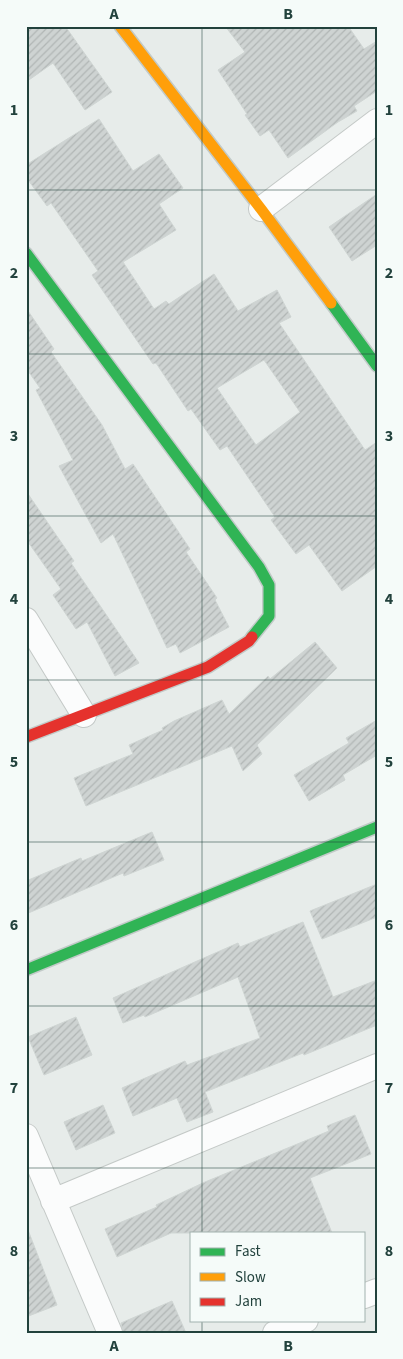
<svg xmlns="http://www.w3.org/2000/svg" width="403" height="1359" viewBox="0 0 403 1359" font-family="'Source Sans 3',sans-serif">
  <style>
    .building { fill: url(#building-hatch); stroke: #cfd5d3; fill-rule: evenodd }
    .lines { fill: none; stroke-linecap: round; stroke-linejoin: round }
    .street-casing { stroke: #c4c9c7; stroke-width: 26 }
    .fast-casing { stroke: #c2cac8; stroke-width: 14 }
    .slow-casing { stroke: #c2cac8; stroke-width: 14 }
    .jam-casing { stroke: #c2cac8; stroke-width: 14 }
    .street { stroke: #fbfcfc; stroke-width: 24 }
    .fast { stroke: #30b455; stroke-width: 11 }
    .slow { stroke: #ff9f0a; stroke-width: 11 }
    .jam { stroke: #e5322d; stroke-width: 11 }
    .grid { fill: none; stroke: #22423d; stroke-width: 1; stroke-opacity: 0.55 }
    .neatline { fill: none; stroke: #22423d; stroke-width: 2 }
    .grid-label { font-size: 16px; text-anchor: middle; font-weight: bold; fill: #22423d }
  </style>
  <defs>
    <pattern id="building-hatch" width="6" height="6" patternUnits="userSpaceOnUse" patternTransform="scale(1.25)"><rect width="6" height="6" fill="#ced3d2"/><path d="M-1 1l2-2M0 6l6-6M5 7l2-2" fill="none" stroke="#b1b6b5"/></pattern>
  </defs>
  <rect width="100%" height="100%" fill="#e7ecea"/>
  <path class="building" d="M26 26H65L112 92 85 110 53 63 26 82Z
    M225 26H348L364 49 377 41V91L354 106 357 111 338 122 288 158 269 130 260 136 245 115 247 114 218 70 245 52Z
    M99 119 133 171 159 154 183 188 159 204 176 230 123 262 154 309 166 301 169 304 214 274 238 311 277 290 291 317 279 323 365 450 377 442V566L342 591 309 545 296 554 271 520 275 517 227 446 220 450 191 409 188 411 156 363 153 364 92 275 98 271 51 203 47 206 26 177V165ZM264 360 300 412 256 445 217 388Z
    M377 194V245L352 261 329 227Z
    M26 308 54 349 51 352 102 425 125 469 133 464 190 549 186 552 217 598 215 600 229 627 180 653 176 644 167 648 113 534 101 543 59 466 73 460 36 390 40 388 26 368Z
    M26 491 74 561 71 563 139 663 115 676 87 622 76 629 53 595 61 589 26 539Z
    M315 642 337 668 257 745 262 754 243 771 232 746 86 806 74 778 133 754 129 745 163 730 162 728 174 721 222 700 229 714 268 676 270 679Z
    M377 720V755L343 775 345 780 309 801 294 775 349 743 346 738Z
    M152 832 164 860 124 876 123 873 26 914V881L81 858 82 861Z
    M377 884V917L322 939 310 911Z
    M303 922 333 997 377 980V1025L304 1055 303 1053 205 1092 213 1112 187 1122 177 1098 133 1116 122 1088 185 1061 187 1065 260 1038 238 977 145 1017 144 1015 123 1023 113 998 238 943 240 947Z
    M76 1017 92 1055 44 1075 28 1037Z
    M103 1105 115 1133 76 1150 64 1122Z
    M355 1115 371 1154 310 1178 332 1233H171L117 1257 105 1229 157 1207 156 1205 205 1182 329 1131 327 1126Z
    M28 1230 57 1305 26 1317V1231Z
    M172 1301 186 1333H123L121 1323Z"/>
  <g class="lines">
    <g class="street-casing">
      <path id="street" d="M261 209 377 121
        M26 620 84 715
        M26 1136 110 1333
        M53 1201 377 1066
        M364 1296 377 1291
        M275 1333 306 1320"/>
    </g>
    <g class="fast-casing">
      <path id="fast" d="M26 253 259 567 269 585V616L252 637
        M331 303 377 366
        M26 970 377 827"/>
    </g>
    <g class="slow-casing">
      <path id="slow" d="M120 26 261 209 331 303"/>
    </g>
    <g class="jam-casing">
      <path id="jam" d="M26 737 208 667 249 641 252 637"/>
    </g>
    <use href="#street" class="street"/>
    <use href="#fast" class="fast"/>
    <use href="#slow" class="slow"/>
    <use href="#jam" class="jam"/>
  </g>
  <path class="grid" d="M202 26V1233M26 190H377M26 354H377M26 516H377M26 680H377M26 842H377M26 1006H377M26 1168H377M202 1320V1333"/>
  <rect width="403" height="1359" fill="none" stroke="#f5fbf9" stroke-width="55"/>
  <rect x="190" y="1232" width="175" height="90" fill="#f5fbf9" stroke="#a1b1ae"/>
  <rect x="200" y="1248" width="25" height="8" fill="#30b455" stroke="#a1b1ae"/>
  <text x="235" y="1256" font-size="15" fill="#22423d">Fast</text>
  <rect x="200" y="1273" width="25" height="8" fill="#ff9f0a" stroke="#a1b1ae"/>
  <text x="235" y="1282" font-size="15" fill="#22423d">Slow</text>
  <rect x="200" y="1298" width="25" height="8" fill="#e5322d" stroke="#a1b1ae"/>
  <text x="235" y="1306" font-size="15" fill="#22423d">Jam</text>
  <rect x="28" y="28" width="348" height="1304" class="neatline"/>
  <g class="grid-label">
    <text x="114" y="19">A</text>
    <text x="288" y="19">B</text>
    <text x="14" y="115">1</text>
    <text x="389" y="115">1</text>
    <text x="14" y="278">2</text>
    <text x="389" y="278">2</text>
    <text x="14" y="441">3</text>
    <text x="389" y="441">3</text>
    <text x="14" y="604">4</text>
    <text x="389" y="604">4</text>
    <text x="14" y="767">5</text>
    <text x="389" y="767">5</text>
    <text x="14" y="930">6</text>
    <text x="389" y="930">6</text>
    <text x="14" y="1093">7</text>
    <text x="389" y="1093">7</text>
    <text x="14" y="1256">8</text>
    <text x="389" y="1256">8</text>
    <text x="114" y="1351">A</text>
    <text x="288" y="1351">B</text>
  </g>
</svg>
